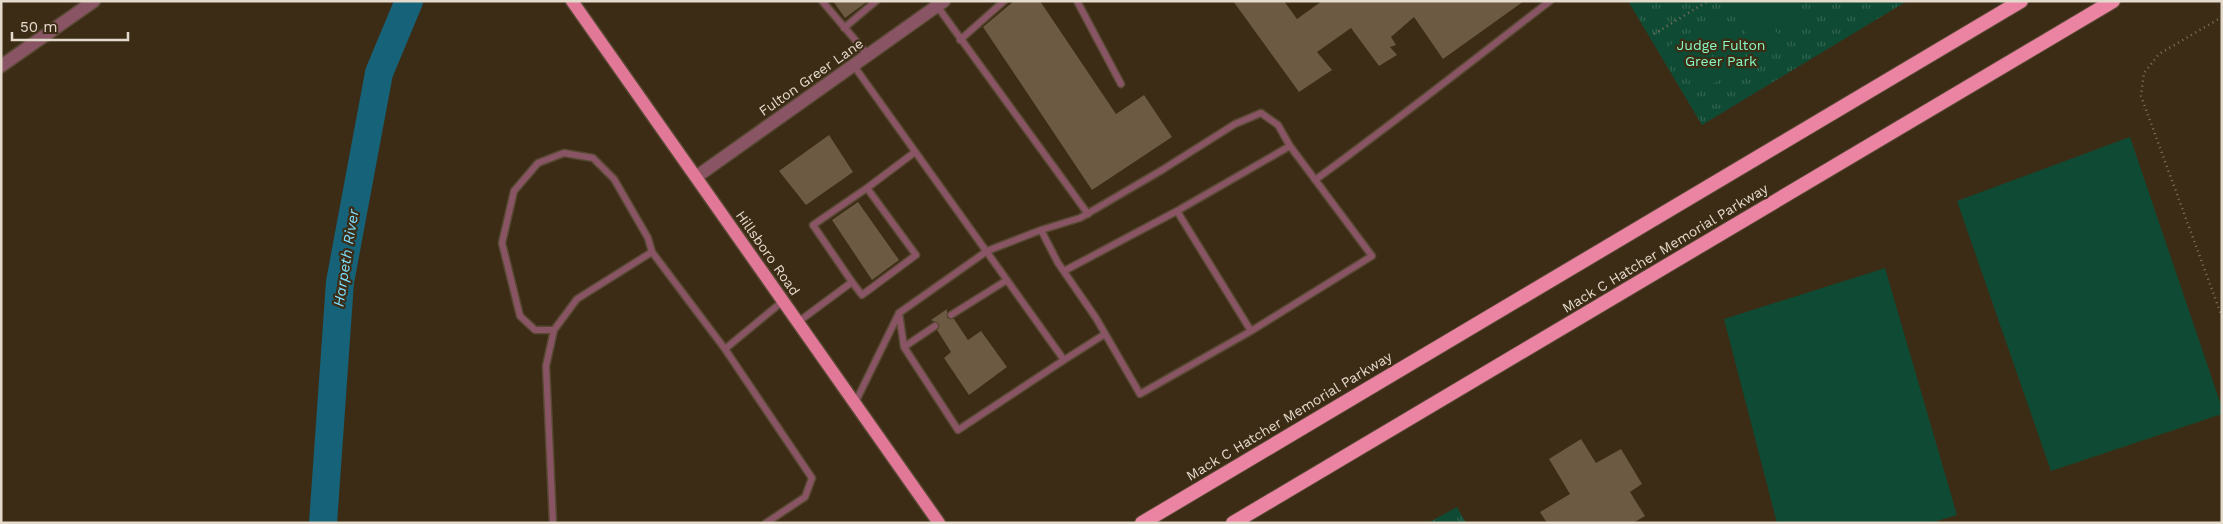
<svg xmlns="http://www.w3.org/2000/svg" width="2223" height="524" viewBox="0 0 2223 524" font-family="'Work Sans',sans-serif">
  <style>
    .park { fill: url(#park-tufts) }
    .pitch { fill: #0f4b34 }
    .lines { fill: none; stroke-linecap: round; stroke-linejoin: round }
    .river { stroke: #166379; stroke-width: 28 }
    .building { fill: #6c5a42 }
    .service-casing { stroke: #574832; stroke-width: 9 }
    .minor-casing { stroke: #574832; stroke-width: 15 }
    .primary-casing { stroke: #574832; stroke-width: 15 }
    .trunk-casing { stroke: #574832; stroke-width: 16 }
    .path { stroke: #817360; stroke-width: 2.5; stroke-dasharray: 1 4; stroke-linecap: butt }
    .service { stroke: #895564; stroke-width: 6 }
    .minor { stroke: #895564; stroke-width: 12 }
    .primary { stroke: #e17897; stroke-width: 12 }
    .trunk { stroke: #eb84a2; stroke-width: 14 }
    .labels { text-anchor: middle; stroke-width: 4.5; stroke-linejoin: round; paint-order: stroke }
    .park-label { font-size: 14px; fill: #86f8c4; stroke: #3c2c15 }
    .street-label { font-size: 14px; fill: #e5dbcd; stroke: #3c2c15 }
    .water-label { font-size: 15px; font-style: italic; fill: #7ddfff; stroke: #3c2c15 }
  </style>
  <defs>
    <pattern id="park-tufts" width="24" height="20" patternUnits="userSpaceOnUse" patternTransform="scale(1.25)"><rect width="24" height="20" fill="#0f4b34"/><path d="M3 7l-1-3M5 7V3M7 7l1-3M15 17l-1-3M17 17v-4M19 17l1-3" fill="none" stroke="#326450"/></pattern>
  </defs>
  <rect width="100%" height="100%" fill="#3c2c15"/>
  <path class="park" d="M1628 1H1907L1702 125Z
    M1457 507 1466 523H1428Z"/>
  <path class="pitch" d="M1742 1H1758L1782 42 1759 55 1731 7Z
    M1767 1H1797L1811 25 1789 38Z
    M1721 15 1749 62 1727 76 1698 28Z
    M1691 32 1719 80 1697 93 1669 46Z
    M2130 137 2222 408V414L2051 471 1957 201Z
    M1885 268 1957 515 1930 523H1777L1724 319Z"/>
  <g class="lines">
    <path class="river" d="M323 523 340 282 379 73 409 1"/>
  </g>
  <path class="building" d="M833 1H868L845 18Z
    M1014 1H1040L1116 114 1144 95 1172 137 1092 190 983 27Z
    M1233 1H1284L1297 19 1322 1H1524L1443 59 1414 17 1391 37 1396 45 1390 47 1397 55 1379 66 1351 28 1317 52 1332 70 1299 92Z
    M829 135 853 172 806 205 779 171Z
    M858 202 899 260 872 280 832 220Z
    M947 309V318L954 319 968 340 981 331 1007 367 969 395 944 358 951 352 937 330 939 324 931 320Z
    M1581 439 1596 463 1621 449 1642 484 1630 492 1645 516 1633 523H1547L1540 512 1570 494 1549 459Z"/>
  <g class="lines">
    <g class="service-casing">
      <path id="service" d="M822 1 868 55
        M1077 1 1121 84
        M937 6 1088 214
        M844 28 876 1
        M960 40 1004 1
        M854 66 1064 360 958 430 904 347 899 313
        M1315 180C1395 122 1472 61 1550 1
        M1064 271 1177 211
        M852 282 813 225 867 188
        M951 315 1007 280
        M798 322 852 282 862 295 916 255 867 188 915 152
        M554 330H535L520 316 502 243 514 191 538 163 564 153 593 158 614 179 648 238 652 252
        M1251 331 1372 256 1290 146
        M904 347 935 326
        M725 349 783 301
        M1064 360 1105 334
        M855 403 899 313 987 251 1041 230 1080 218 1162 170 1235 124 1261 113 1278 125 1290 146 1177 211 1251 331 1140 394 1096 318 1058 263 1041 230
        M553 523 546 366 554 330 577 299 652 252 725 349 812 478 805 497 766 523"/>
    </g>
    <g class="minor-casing">
      <path id="minor" d="M1 66 94 1
        M696 177 944 1"/>
    </g>
    <g class="primary-casing">
      <path id="primary" d="M572 1 939 523"/>
    </g>
    <g class="trunk-casing">
      <path id="trunk" d="M1142 523 2021 1
        M1233 523 2113 1"/>
    </g>
    <path class="path" d="M2222 17 2159 54 2144 73 2141 96 2222 317
      M1654 34 1708 1"/>
    <use href="#service" class="service"/>
    <use href="#minor" class="minor"/>
    <use href="#primary" class="primary"/>
    <use href="#trunk" class="trunk"/>
  </g>
  <g class="labels">
    <g class="park-label">
      <text x="1721" y="50">Judge Fulton<tspan x="1721" dy="16">Greer Park</tspan></text>
    </g>
    <g class="street-label">
      <text transform="translate(811 77) rotate(-35)" y="5">Fulton Greer Lane</text>
      <text transform="translate(1665 248) rotate(-31)" y="5">Mack C Hatcher Memorial Parkway</text>
      <text transform="translate(768 253) rotate(55)" y="5">Hillsboro Road</text>
      <text transform="translate(1289 416) rotate(-31)" y="5">Mack C Hatcher Memorial Parkway</text>
    </g>
    <g class="water-label">
      <text transform="translate(346 258) rotate(-81)" y="5">Harpeth River</text>
    </g>
  </g>
  <rect width="2223" height="524" fill="none" stroke="#e5dbcd" stroke-width="5"/>
  <path d="M12 32v8h116v-8" fill="none" stroke="#e5dbcd" stroke-width="2.5"/>
  <text x="20" y="32" font-size="15" fill="#e5dbcd" stroke="#3c2c15" stroke-width="4" paint-order="stroke">50 m</text>
</svg>
